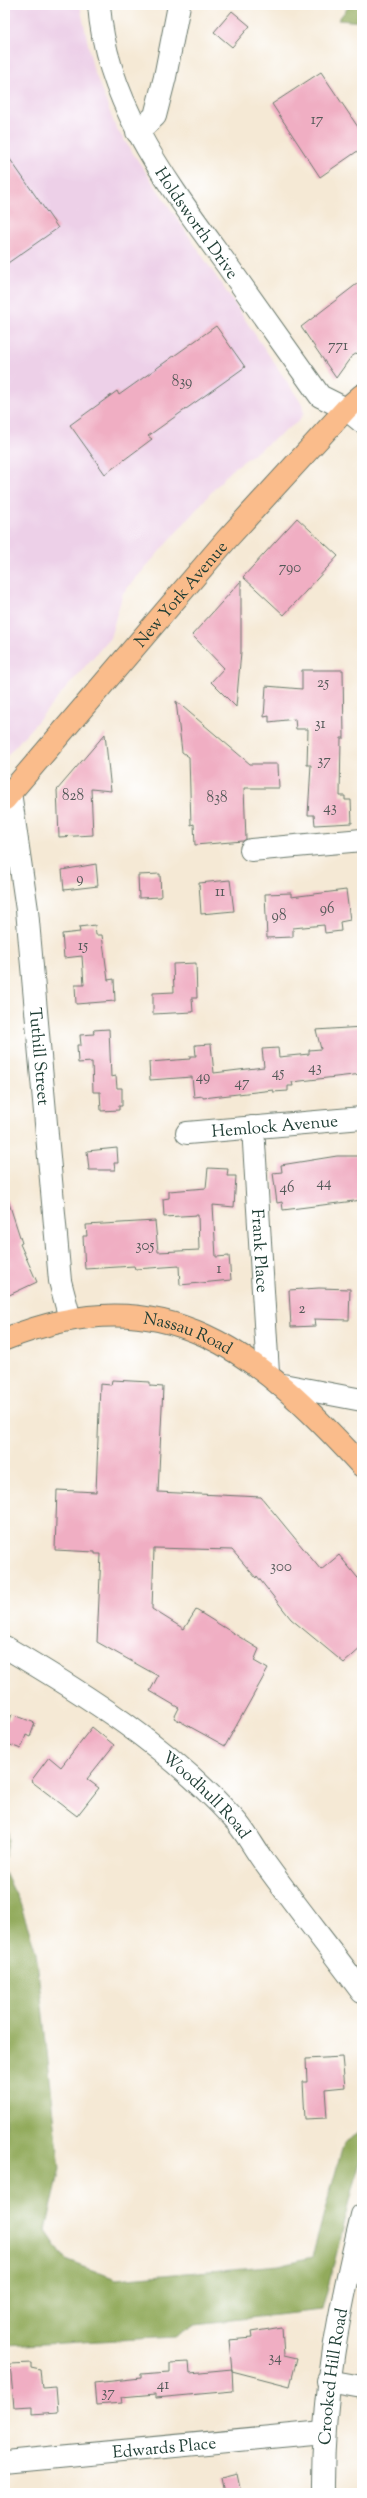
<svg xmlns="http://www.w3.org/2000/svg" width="367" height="2498" viewBox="0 0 367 2498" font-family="'Sorts Mill Goudy',serif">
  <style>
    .built { fill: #edd0e8 }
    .forest { fill: #92aa5c; stroke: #587448 }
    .building { fill: #f0aec3 }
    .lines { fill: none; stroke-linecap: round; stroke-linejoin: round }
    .minor-casing { stroke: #6a796c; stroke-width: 24 }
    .major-casing { stroke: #6a796c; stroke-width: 24 }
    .minor { stroke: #fff; stroke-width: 22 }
    .major { stroke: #fabc8b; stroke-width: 22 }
    .labels { text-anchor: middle; stroke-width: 3.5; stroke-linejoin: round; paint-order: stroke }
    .number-label { font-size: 15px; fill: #535958 }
    .street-label { font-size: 17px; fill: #1f3d34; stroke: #fff }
  </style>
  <rect width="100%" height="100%" fill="#fff"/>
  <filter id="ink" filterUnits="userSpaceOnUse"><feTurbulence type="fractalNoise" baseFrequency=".025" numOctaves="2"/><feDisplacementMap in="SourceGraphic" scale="8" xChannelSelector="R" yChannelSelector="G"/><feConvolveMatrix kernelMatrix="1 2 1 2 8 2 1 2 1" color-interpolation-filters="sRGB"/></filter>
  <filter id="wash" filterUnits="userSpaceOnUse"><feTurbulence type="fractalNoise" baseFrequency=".012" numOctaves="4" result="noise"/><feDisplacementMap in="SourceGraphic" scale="16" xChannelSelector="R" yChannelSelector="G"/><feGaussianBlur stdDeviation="0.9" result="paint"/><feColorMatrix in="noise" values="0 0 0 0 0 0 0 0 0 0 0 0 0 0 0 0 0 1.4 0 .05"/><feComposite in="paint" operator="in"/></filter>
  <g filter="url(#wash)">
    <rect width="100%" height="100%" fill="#f5e9d5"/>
    <path class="built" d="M5 5H80L93 68 116 128 302 404 304 413 299 421 230 471 123 593 110 638 5 758Z"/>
    <path class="forest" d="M350 5H362V22L338 20Z
      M5 1813 9 1840 5 1857Z
      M5 1873 20 1903 36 1952 60 2169 46 2230 66 2260 116 2279 279 2265 312 2257 344 2142 362 2130V2154L322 2310 195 2324 175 2337 5 2346Z"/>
    <g id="blocks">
      <path class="building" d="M232 11 250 26 232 47 214 32Z
        M321 72 362 133V148L320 177 272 104Z
        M5 152 58 228 5 265Z
        M362 280V350L351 357 336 378 301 327Z
        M216 326 245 367 148 436 152 439 105 474 70 425 117 391 119 395Z
        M297 518 338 556 284 615 243 577Z
        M241 581V652L236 707 211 682 224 668 192 635Z
        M302 670H343L344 738H341L340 796H345V800H351L352 823 315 825 314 815H308L311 765H307L308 729H296L295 719 269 722V716L264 717 266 686 302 689Z
        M176 701 250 764H278L279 788H244L246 839 243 841 195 845 194 824 191 825 189 757 182 752Z
        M105 734 111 791 91 789 93 835 59 837 57 790Z
        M96 864 98 886 64 890 62 870Z
        M160 874 161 897 139 898 138 875Z
        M230 880 234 911 201 914 199 883Z
        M346 890 350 920 340 922 341 931 325 933 324 925 293 928V937L267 938 265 894 291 893V897Z
        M95 925 96 935H102L108 980 114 979 115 1001 76 1004 75 985H84L82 956 64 958 62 934 80 932 79 927Z
        M196 963 197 998H192L193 1012 153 1014V993L174 992 173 964Z
        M362 1027V1074L292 1082 293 1086H288V1091L273 1092V1090L203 1098V1096L194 1097 192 1077 150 1080 149 1062 190 1059V1056H196L195 1045 211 1044 214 1073 264 1067 262 1049 278 1048 279 1057 309 1054V1050L321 1049 316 1030Z
        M109 1029 111 1077 116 1076 117 1088H122V1106H119V1110L101 1111 100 1092H93L92 1062 78 1063 77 1045H81L80 1035 94 1034 93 1030Z
        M117 1148 118 1163H114L115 1170H89L87 1151Z
        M337 1156H362V1200L283 1210 282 1202 277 1203 273 1173 282 1172 281 1165Z
        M208 1168 228 1169 227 1176H236L234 1207 213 1205 216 1257 229 1256 231 1280 180 1285 179 1266 135 1269 134 1266 85 1269 83 1236H87L86 1225 155 1221 158 1252 199 1250 198 1215 164 1217 163 1199 169 1198V1191L206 1188Z
        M5 1200H8L22 1243 20 1244 37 1282 5 1297Z
        M319 1288 350 1289 349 1320 314 1319 315 1326 291 1327 289 1290Z
        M112 1380 150 1382V1386L163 1387 158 1492 261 1497 321 1570 339 1555 362 1583V1647L344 1663 291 1619 257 1576 256 1578 232 1550 154 1548 152 1609 184 1629 196 1610 259 1649 254 1661 268 1669 225 1746 174 1718 179 1708 150 1691 158 1676 97 1642 101 1554H95V1552L55 1550 57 1490 96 1492 100 1384 111 1385Z
        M12 1714 35 1723 30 1737 26 1735 21 1749 5 1743V1718L10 1720Z
        M92 1727 114 1745 87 1779 99 1788 77 1816 31 1781 49 1757 61 1767Z
        M342 2057 345 2087 325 2089 327 2118 305 2119 303 2082H307L306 2059Z
        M282 2327 284 2355 297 2358 290 2386 232 2371 229 2340 252 2338 251 2332Z
        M189 2362 190 2373 232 2369 233 2391 156 2398V2394L121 2397 122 2403 96 2405 94 2383 141 2378V2374L170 2372V2363Z
        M31 2363V2368L40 2370 42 2388 56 2387 58 2412 32 2414V2406L14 2407 10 2364Z
        M237 2474 241 2493H224L221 2478Z"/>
    </g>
  </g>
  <g filter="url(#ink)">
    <use href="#blocks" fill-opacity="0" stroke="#6a796c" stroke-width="1"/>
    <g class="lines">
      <g class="minor-casing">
        <g id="minor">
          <path id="s1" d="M99 5C106 105 170 186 227 265 258 309 289 353 320 396L346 409 362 422"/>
          <path d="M137 132 155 116 165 77 179 5"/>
          <path id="s2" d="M10 792 27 910 60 1281 70 1319"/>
          <path d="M251 850 362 840"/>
          <path id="s3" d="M253 1127 268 1373"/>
          <path id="s4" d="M187 1133 362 1118"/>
          <path d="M283 1385 362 1400"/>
          <path id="s5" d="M5 1647C87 1695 167 1746 232 1817 244 1829 252 1845 262 1859 294 1904 329 1947 362 1992"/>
          <path d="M328 2381 362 2387"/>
          <path id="s6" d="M5 2462 324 2432"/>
          <path id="s7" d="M323 2493C322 2395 339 2310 362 2215"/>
        </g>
      </g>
      <g class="major-casing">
        <g id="major">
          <path id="s8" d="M5 799 227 539 346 409 362 395"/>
          <path id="s9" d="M5 1339C167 1274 257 1352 362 1466"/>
        </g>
      </g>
      <use href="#minor" class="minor"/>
      <use href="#major" class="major"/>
    </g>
  </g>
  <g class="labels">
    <g class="number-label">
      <text x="317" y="124">17</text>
      <text x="338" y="350">771</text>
      <text x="182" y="386">839</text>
      <text x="290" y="572">790</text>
      <text x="323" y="687">25</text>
      <text x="320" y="728">31</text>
      <text x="324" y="765">37</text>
      <text x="73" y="800">828</text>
      <text x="217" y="802">838</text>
      <text x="330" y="812">43</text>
      <text x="80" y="883">9</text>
      <text x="220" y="896">11</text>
      <text x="327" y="913">96</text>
      <text x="279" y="920">98</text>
      <text x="83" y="950">15</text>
      <text x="315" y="1072">43</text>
      <text x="278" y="1077">45</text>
      <text x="203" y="1081">49</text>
      <text x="242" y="1087">47</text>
      <text x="324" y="1187">44</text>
      <text x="287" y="1192">46</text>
      <text x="145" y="1250">305</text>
      <text x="219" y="1273">1</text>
      <text x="302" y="1313">2</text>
      <text x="281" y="1571">300</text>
      <text x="275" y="2362">34</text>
      <text x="163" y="2389">41</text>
      <text x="108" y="2397">37</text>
    </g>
    <g class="street-label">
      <text dy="6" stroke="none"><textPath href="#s1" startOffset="242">Holdsworth Drive</textPath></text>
      <text dy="6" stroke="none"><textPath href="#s8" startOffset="270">New York Avenue</textPath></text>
      <text dy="6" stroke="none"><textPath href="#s2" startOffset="266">Tuthill Street</textPath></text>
      <text dy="6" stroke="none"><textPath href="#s4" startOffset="88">Hemlock Avenue</textPath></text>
      <text dy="6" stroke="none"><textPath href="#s3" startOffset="124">Frank Place</textPath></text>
      <text dy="6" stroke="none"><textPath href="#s9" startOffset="189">Nassau Road</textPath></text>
      <text dy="6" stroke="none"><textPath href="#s5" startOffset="251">Woodhull Road</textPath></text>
      <text dy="6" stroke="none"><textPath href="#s7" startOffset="117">Crooked Hill Road</textPath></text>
      <text dy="6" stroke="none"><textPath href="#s6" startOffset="160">Edwards Place</textPath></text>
    </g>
  </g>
  <rect width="367" height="2498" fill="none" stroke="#fff" stroke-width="20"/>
</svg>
